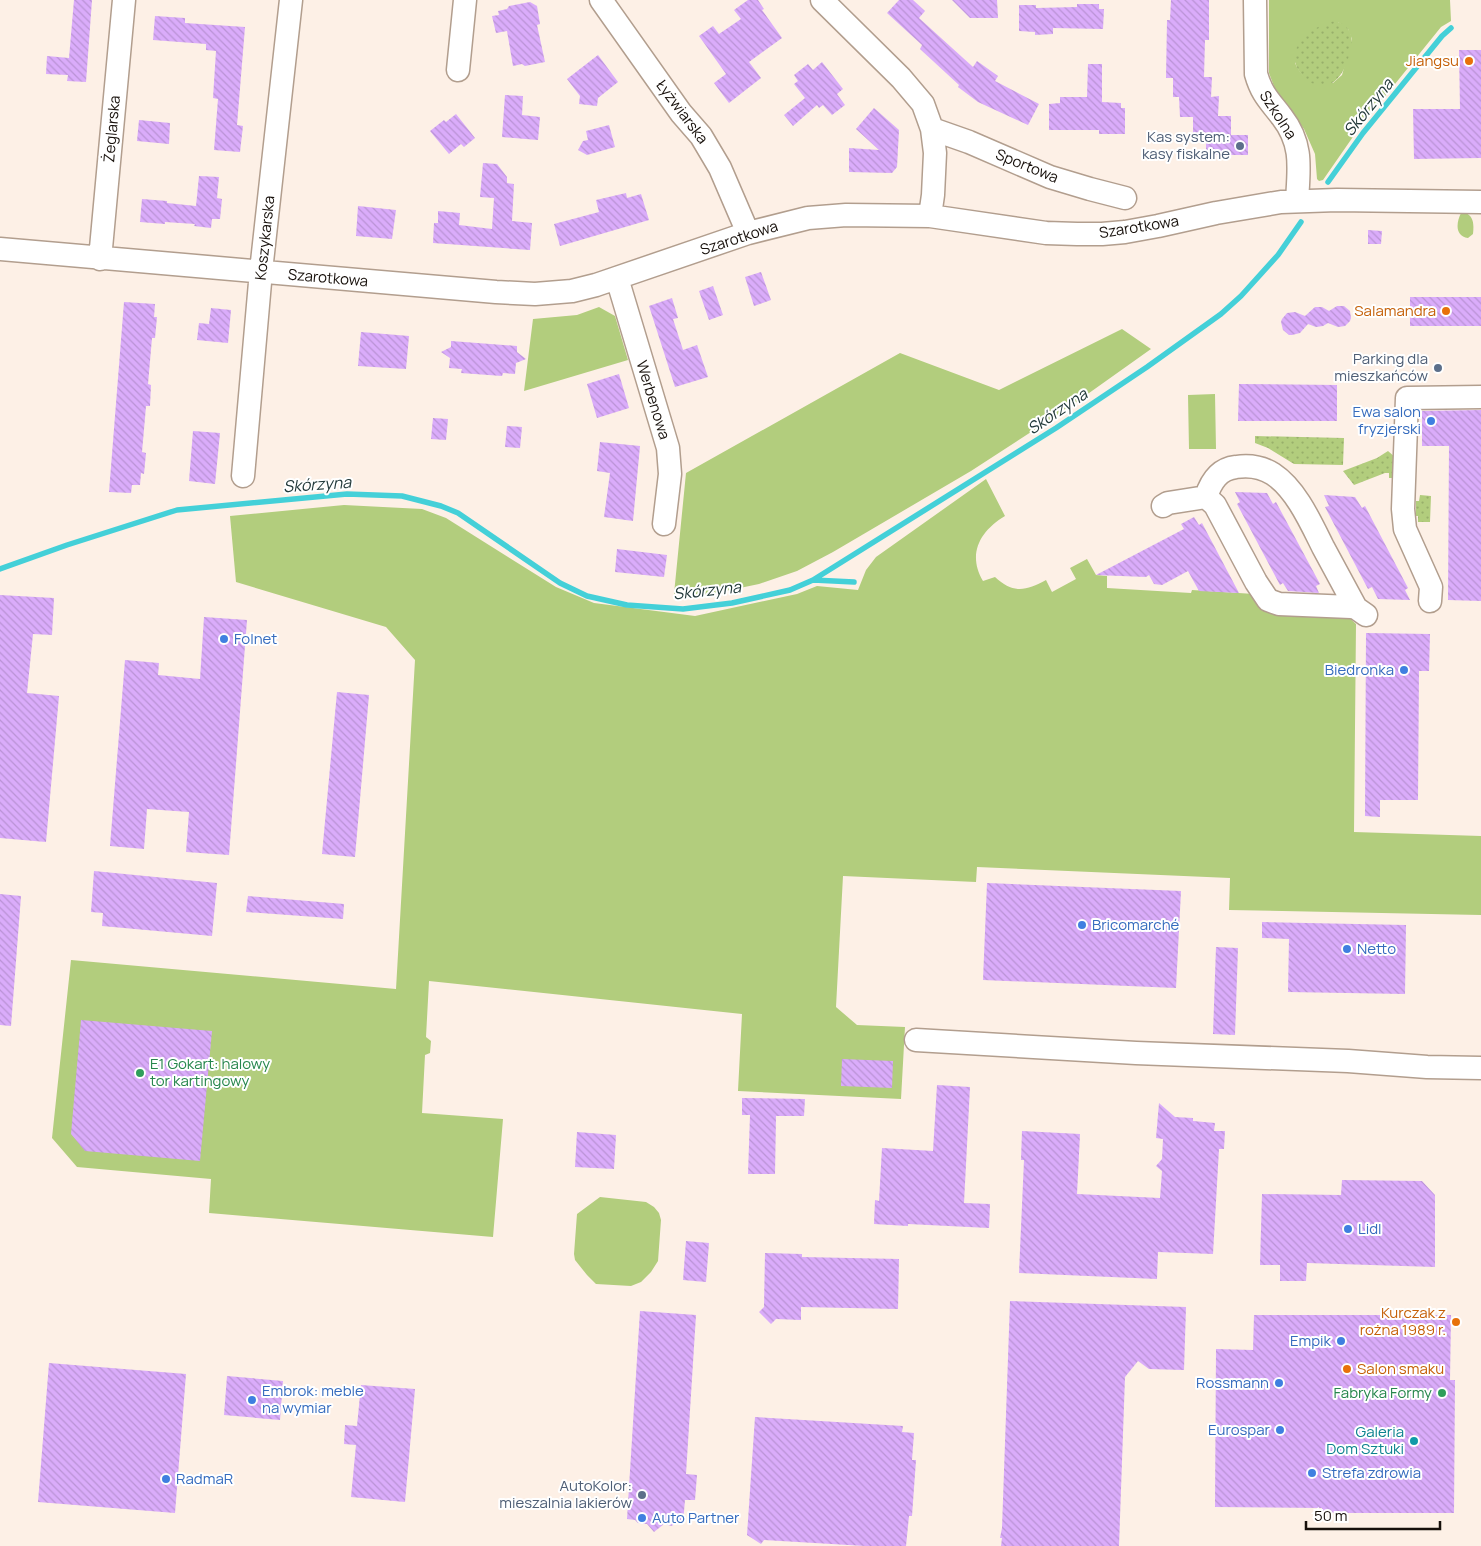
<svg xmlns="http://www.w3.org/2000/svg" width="1481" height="1546" viewBox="0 0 1481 1546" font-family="Manrope,sans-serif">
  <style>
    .green { fill: #b2cd7d; fill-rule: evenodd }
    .park { fill: url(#park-dots) }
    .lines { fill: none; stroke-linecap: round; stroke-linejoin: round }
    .stream { stroke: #44d0d8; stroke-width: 5.5 }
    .building { fill: url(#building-back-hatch) }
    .minor-casing { stroke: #b29e8e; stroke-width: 25 }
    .minor { stroke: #fff; stroke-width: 22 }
    .food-dot { fill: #e8710a; stroke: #fff; stroke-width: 2 }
    .service-dot { fill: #5c6f8a; stroke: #fff; stroke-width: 2 }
    .shop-dot { fill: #3f7fe0; stroke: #fff; stroke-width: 2 }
    .leisure-dot { fill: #2e9e5b; stroke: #fff; stroke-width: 2 }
    .culture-dot { fill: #0f9aa8; stroke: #fff; stroke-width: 2 }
    .labels { text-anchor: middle; stroke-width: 4; stroke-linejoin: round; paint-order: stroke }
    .food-label { font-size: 15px; fill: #c56008; stroke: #fff; text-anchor: end }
    .street-label { font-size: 15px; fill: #17100b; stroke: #fff }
    .service-label { font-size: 15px; fill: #4e5e75; stroke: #fff; text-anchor: end }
    .shop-label { font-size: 15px; fill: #366cbe; stroke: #fff; text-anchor: start }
    .leisure-label { font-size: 15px; fill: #27864d; stroke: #fff; text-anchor: start }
    .culture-label { font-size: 15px; fill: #0d838f; stroke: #fff; text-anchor: end }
    .water-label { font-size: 16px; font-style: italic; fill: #22393a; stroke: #fff }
  </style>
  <defs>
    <pattern id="park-dots" width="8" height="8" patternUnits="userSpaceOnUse" patternTransform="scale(1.25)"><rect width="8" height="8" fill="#b2cd7d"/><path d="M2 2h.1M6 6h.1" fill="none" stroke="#98af6b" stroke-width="1.8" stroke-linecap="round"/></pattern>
    <pattern id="building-back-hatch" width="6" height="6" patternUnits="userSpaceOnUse" patternTransform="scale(1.25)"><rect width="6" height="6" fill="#daacfa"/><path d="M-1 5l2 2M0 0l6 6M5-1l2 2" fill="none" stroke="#ba93d5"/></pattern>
  </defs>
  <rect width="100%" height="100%" fill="#fdf0e6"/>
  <path class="green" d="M1269 0H1450L1451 21 1441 27 1357 131 1323 180 1319 181 1317 179 1315 154 1304 129 1275 89 1269 73ZM1338 22 1348 29 1352 39 1342 75 1333 83C1313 80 1304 83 1295 63Z
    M1464 212C1474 216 1474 224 1473 234L1468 238C1455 236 1456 223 1461 213Z
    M599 307 615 316 628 360 524 391 533 319 577 315Z
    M1122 329 1151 349 1068 408 971 471 833 552 797 571 759 584 706 595 674 594 686 473 900 353 999 390Z
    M1215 394 1216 449H1189L1188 395Z
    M986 479 1005 516C980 531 967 554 983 581L995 577C1013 594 1026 591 1046 580L1052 592 1076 579 1070 568 1087 559 1096 575 1107 576V588L1191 593 1192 590 1254 594 1345 614 1356 624 1354 832 1481 836V915L1229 910 1230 878 977 867 976 882 843 876 836 1007 857 1025 905 1027 901 1099 738 1091 742 1014 429 981 426 1037 431 1041 430 1053 425 1055 422 1113 503 1119 493 1237 209 1213 211 1179 77 1167 52 1138 71 960 396 989 415 660 386 627 236 582 230 516 344 505 422 509 446 518 556 587 594 603 695 616 797 594 817 586 858 590 866 570 876 557Z
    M600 1197 646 1202 654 1207 659 1213 661 1220 658 1261 651 1272 641 1282 631 1286 596 1284 587 1275 575 1260 574 1254 577 1214Z"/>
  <path class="park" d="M1335 21C1357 27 1353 46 1347 62 1340 82 1323 96 1304 77 1279 52 1309 26 1335 21Z
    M1255 436 1344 438 1343 465 1294 464 1268 448 1255 443Z
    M1388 451 1396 458V478H1389V473H1385L1354 485 1343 471 1377 458Z
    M1420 495 1431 496 1430 522H1418V516H1416V501H1419Z"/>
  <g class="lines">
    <path class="stream" d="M1328 182 1363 133 1442 36 1451 28
      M0 569 67 545 177 510 347 494 402 496 441 506 458 513 560 583 587 596 627 605 683 609 732 603 790 590 813 580 1056 428 1147 367 1221 314 1241 296 1278 255 1301 222
      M813 580 854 582"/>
  </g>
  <path class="building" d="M74 0H92L86 82 67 81 68 75 46 74 47 56 69 58Z
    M748 0H758L764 9 762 10 782 38 749 62 761 78 729 103 714 83 726 74 699 36 713 26 719 34 741 19 734 10Z
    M899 0H913L925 11 919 18 973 67 977 61 998 76 995 81 1039 104 1028 125 978 102 958 87 959 85 920 49 922 45 887 13Z
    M952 0H997L998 18H970Z
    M1171 0H1209V40H1205L1204 77H1212L1211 97 1219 96 1218 116H1231V135H1248V155H1206V136L1193 135V117H1180L1179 97H1173V78H1166L1167 20H1170Z
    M530 2 537 6 540 24 537 25 545 62 525 66 522 64 513 66 507 31 496 33 492 16 499 15 498 11 507 9 509 6Z
    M1077 4H1099V9H1104L1103 29 1053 28V34L1035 35V32L1019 31V5H1036V8L1077 7Z
    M155 16 185 18V23L245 27 237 125 243 126 240 152 214 150 218 99 213 98 216 51 206 50V44L153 40Z
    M1459 50H1481V158L1414 159 1413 109H1460Z
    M598 55 618 82 598 98 597 106 579 104 580 96 567 79Z
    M822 62 843 89 837 94 845 105 832 115 823 105 819 108 817 105 793 126 784 115 805 98 794 84 798 81 794 75 808 64 813 70Z
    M1088 64H1102V102L1121 103V108H1125V134H1099V130H1049V104L1060 103V97H1087Z
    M505 95 523 96 522 115 540 117 538 140 502 137Z
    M874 108 899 130 897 167 892 173 849 172V148L879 150 856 129Z
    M456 114 475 138 464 147 461 144 449 154 430 131 444 120 446 122Z
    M139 120 170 123 169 144 137 141Z
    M609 125 615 147 587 155 578 150 583 141 588 140 586 131Z
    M483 163 497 164 507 177V183L514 184 512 221 532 223 530 250 433 243 434 223H438V211L460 213 459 225 492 229 494 198 480 197Z
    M199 176 219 177 217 198 222 199 220 219H212L211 228 194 226 195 224 165 222V224L140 222 142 199 167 201V203L196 206Z
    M626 193 627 198 641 194 649 220 560 246 554 224 599 212 596 200Z
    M358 206 396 210 392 239 356 236Z
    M1368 230 1382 231 1381 244H1368Z
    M761 272 771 300 754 306 745 277Z
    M713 286 723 315 709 320 699 291Z
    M1410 297H1481V326H1410Z
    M672 298 678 318 673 319 683 350 697 345 708 377 675 387 649 306Z
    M124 302 155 304 154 317H157L155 338H152L148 384 151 385 150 406H146L145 418 142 452 146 453 144 474 141 473 140 485H132L131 493 109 492Z
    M1337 306H1344L1350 311 1351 318 1350 321 1345 326 1338 327 1328 323 1323 326 1316 327 1308 324 1300 333 1292 335H1289L1283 330 1281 322 1282 319 1287 313 1295 312 1305 316 1315 307H1322L1329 311Z
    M211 308 231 310 228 343 197 340 199 323 209 324Z
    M361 332 409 336 406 369 358 366Z
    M451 341 517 346V352L526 359 516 363 515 374 503 373 502 376 461 373 462 369 449 368 450 358 441 352 451 347Z
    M619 374 629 408 597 418 587 384Z
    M1239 384 1337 385V421H1238Z
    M1481 410V601L1448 600 1449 446H1422V411Z
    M433 418 448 419 446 440 431 439Z
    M507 426 522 427 520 448 505 447Z
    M193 431 220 433 215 484 189 481Z
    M600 442 640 446 633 521 604 517 610 473 597 471Z
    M1235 492 1267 493 1273 504 1276 502 1320 584 1316 586 1319 593 1288 591 1283 583 1280 585 1237 504 1240 502Z
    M1324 495 1355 497 1362 508 1365 506 1408 588 1405 590 1410 600 1378 599 1372 587 1368 589 1325 507 1329 506Z
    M1194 517 1199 525 1202 523 1239 593 1199 591 1188 571 1162 585 1154 584 1149 575 1146 577 1096 575 1184 529 1181 524Z
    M617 549 667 555 664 577 615 572Z
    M0 595 54 598 52 635 33 634 27 693 59 696 46 842 0 838Z
    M204 617 247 620 229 855 186 852 189 812 147 809 144 849 110 846 125 660 159 663 158 675 200 679Z
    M1366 633 1430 634 1429 671H1419L1418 800H1380V817L1365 816Z
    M337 692 369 695 355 857 322 854Z
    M94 871 217 883 212 936 102 926 103 913 91 912Z
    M987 883 1181 891 1176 988 983 980Z
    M0 894 21 896 11 1026 0 1025Z
    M248 896 344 904 343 919 246 912Z
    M1262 922 1406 925 1405 994 1288 992 1289 939 1262 938Z
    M1216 947 1238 948 1235 1035 1213 1034Z
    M81 1020 212 1031 200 1161 85 1151 71 1134Z
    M842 1059 893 1061 892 1088 841 1086Z
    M937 1085 970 1087 964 1203 990 1204 989 1228 908 1224V1226L874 1224 875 1200 879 1201 882 1148 933 1151Z
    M742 1098 805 1099 804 1116H776L775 1174H748L750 1115H742Z
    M1159 1103 1175 1117 1193 1118V1121L1215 1123 1214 1131H1225L1224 1149H1219L1213 1254 1158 1252 1157 1279 1019 1273 1024 1160H1021L1022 1131 1080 1134 1077 1194 1160 1198 1162 1171 1156 1166 1162 1159 1163 1139 1156 1138Z
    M577 1132 616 1135 614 1169 575 1167Z
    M1342 1180 1422 1181 1435 1195V1267L1307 1263 1306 1281H1280V1265H1260L1262 1194 1341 1195Z
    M686 1241 709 1243 706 1282 683 1280Z
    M765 1253 802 1254V1257L899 1259 898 1309 801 1307V1320L776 1319 771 1324 759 1312 764 1307Z
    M1010 1301 1186 1307 1184 1370 1149 1369 1138 1361 1125 1377 1119 1546H1001L1002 1538H1000L1002 1528Z
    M640 1311 696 1315 686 1474 697 1475 695 1500H685L683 1523 675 1522 672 1526 664 1524 654 1532 647 1524 638 1523 635 1520 627 1519Z
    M1254 1315H1451L1450 1380H1455L1454 1513H1341L1322 1512V1508L1215 1507 1216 1349 1253 1350Z
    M49 1363 186 1374 175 1513 38 1502Z
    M227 1376 283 1381 280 1420 224 1415Z
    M361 1385 415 1389 405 1502 351 1497 356 1445 344 1444 345 1425 357 1426Z
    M755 1417 903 1426 902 1432 914 1433 912 1460H916L912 1516H909L906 1546H865L764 1540 761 1544 747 1535Z"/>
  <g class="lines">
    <g class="minor-casing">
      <path id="minor" d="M601 0 681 113 701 136 720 168 748 233
        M822 0 901 78 923 104 932 129 935 153 933 195 930 216
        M1255 0 1256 74C1262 95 1270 101 1282 117 1303 144 1299 168 1297 200
        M458 70 465 0
        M932 129 969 142 1050 177 1090 189 1125 198
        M0 249 496 292 535 294 572 291 596 285 748 233 808 218 846 215 930 216 1046 233 1077 234H1102L1125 232 1158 226 1216 213 1281 202 1337 200 1481 202
        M100 259 124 0
        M617 278 668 448 670 474 664 524
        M243 476 261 271 291 0
        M1206 497C1211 481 1219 469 1236 467 1249 465 1262 467 1273 474 1296 489 1311 523 1323 547 1334 567 1345 588 1356 608
        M1163 506 1168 503 1206 497 1215 505 1256 582 1268 600 1279 604 1351 607 1356 608 1366 615
        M1430 601 1431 587 1405 529 1403 509 1407 398 1481 397
        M916 1040 1136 1053 1348 1061 1427 1067 1481 1068"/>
    </g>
    <use href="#minor" class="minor"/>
  </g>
  <g class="food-dot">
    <circle cx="1469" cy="61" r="5"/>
    <circle cx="1446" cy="311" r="5"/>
    <circle cx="1456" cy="1322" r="5"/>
    <circle cx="1347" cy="1369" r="5"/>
  </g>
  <g class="service-dot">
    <circle cx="1240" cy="146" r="5"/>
    <circle cx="1438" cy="368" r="5"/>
    <circle cx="642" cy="1495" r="5"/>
  </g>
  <g class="shop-dot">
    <circle cx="1431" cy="421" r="5"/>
    <circle cx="224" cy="639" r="5"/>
    <circle cx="1404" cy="670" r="5"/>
    <circle cx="1082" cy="925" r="5"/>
    <circle cx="1347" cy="949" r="5"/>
    <circle cx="1348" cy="1229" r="5"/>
    <circle cx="1341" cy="1341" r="5"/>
    <circle cx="1279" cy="1383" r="5"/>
    <circle cx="252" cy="1400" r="5"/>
    <circle cx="1280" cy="1430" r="5"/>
    <circle cx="1312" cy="1473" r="5"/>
    <circle cx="166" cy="1479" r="5"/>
    <circle cx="642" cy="1518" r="5"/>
  </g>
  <g class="leisure-dot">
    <circle cx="140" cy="1073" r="5"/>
    <circle cx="1442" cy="1393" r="5"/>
  </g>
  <circle class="culture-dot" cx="1414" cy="1441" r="5"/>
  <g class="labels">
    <g class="food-label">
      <text x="1459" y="66">Jiangsu</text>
      <text x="1436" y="316">Salamandra</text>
      <text x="1446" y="1318">Kurczak z<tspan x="1446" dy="17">rożna 1989 r.</tspan></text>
      <text x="1357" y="1374" text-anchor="start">Salon smaku</text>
    </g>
    <g class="street-label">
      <text transform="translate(682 112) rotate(53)" y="5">Łyżwiarska</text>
      <text transform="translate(1278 115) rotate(57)" y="5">Szkolna</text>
      <text transform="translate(112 129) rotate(-85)" y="5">Żeglarska</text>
      <text transform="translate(1027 166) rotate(22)" y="5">Sportowa</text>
      <text transform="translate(1139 227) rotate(-9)" y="5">Szarotkowa</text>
      <text transform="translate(265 238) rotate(-84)" y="5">Koszykarska</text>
      <text transform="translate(739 238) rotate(-18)" y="5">Szarotkowa</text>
      <text transform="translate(328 278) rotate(5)" y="5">Szarotkowa</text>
      <text transform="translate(653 400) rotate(73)" y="5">Werbenowa</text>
    </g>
    <g class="service-label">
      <text x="1230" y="142">Kas system:<tspan x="1230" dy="17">kasy fiskalne</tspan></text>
      <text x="1428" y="364">Parking dla<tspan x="1428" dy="17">mieszkańców</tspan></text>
      <text x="632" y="1491">AutoKolor:<tspan x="632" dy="17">mieszalnia lakierów</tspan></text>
    </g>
    <g class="shop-label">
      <text x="1421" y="417" text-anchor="end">Ewa salon<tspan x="1421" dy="17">fryzjerski</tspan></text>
      <text x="234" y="644">Folnet</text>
      <text x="1394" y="675" text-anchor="end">Biedronka</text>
      <text x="1092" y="930">Bricomarché</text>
      <text x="1357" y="954">Netto</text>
      <text x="1358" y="1234">Lidl</text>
      <text x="1331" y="1346" text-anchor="end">Empik</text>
      <text x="1269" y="1388" text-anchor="end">Rossmann</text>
      <text x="262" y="1396">Embrok: meble<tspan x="262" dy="17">na wymiar</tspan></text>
      <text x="1270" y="1435" text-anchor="end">Eurospar</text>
      <text x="1322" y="1478">Strefa zdrowia</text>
      <text x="176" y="1484">RadmaR</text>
      <text x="652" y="1523">Auto Partner</text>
    </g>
    <g class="leisure-label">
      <text x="150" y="1069">E1 Gokart: halowy<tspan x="150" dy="17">tor kartingowy</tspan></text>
      <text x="1432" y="1398" text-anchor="end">Fabryka Formy</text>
    </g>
    <g class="culture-label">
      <text x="1404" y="1437">Galeria<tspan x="1404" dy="17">Dom Sztuki</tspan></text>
    </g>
    <g class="water-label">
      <text transform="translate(1368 107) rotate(-51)" y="6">Skórzyna</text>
      <text transform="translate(1057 411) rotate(-34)" y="6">Skórzyna</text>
      <text transform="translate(317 484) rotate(-4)" y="6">Skórzyna</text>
      <text transform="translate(707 590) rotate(-6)" y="6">Skórzyna</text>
    </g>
  </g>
  <path d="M1306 1521v8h134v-8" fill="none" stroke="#17100b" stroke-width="2.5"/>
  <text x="1314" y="1521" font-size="15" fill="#17100b" stroke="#ffffff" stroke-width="4" paint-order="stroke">50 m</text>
</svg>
